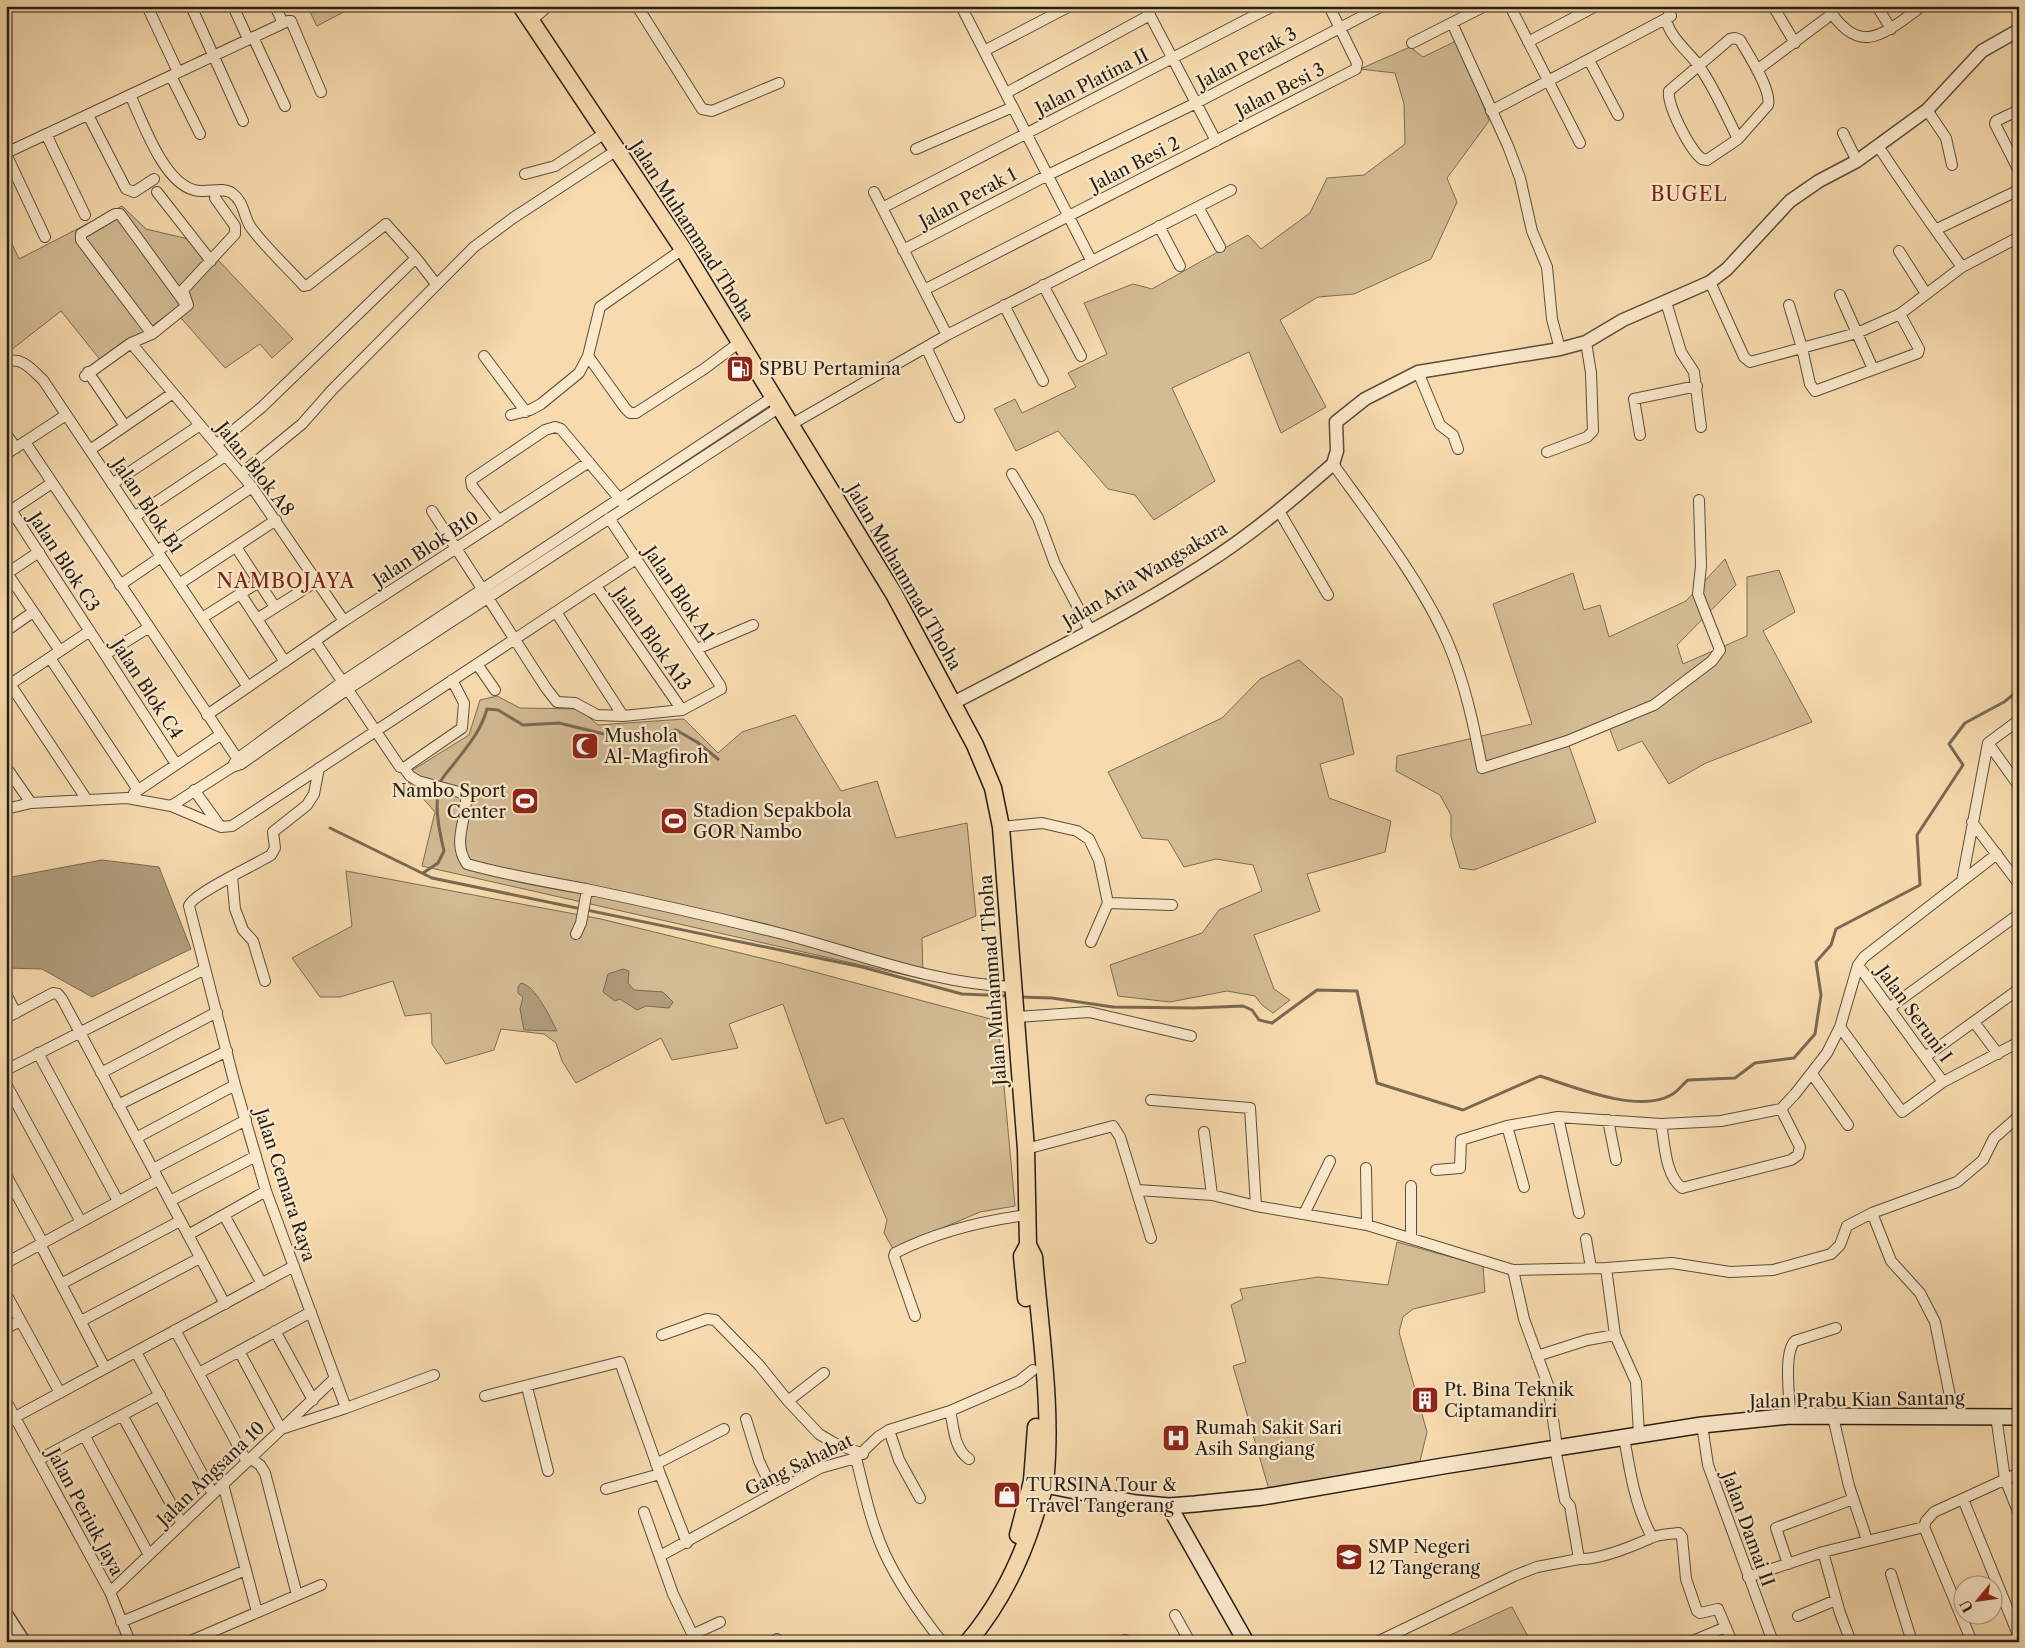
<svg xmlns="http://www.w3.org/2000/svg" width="2025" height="1648" viewBox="0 0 2025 1648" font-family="'Libre Caslon Text',serif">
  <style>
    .green { fill: #d3bb94; stroke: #7c6c54 }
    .water { fill: #b09b7a; stroke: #796952 }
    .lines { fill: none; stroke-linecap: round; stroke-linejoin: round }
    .stream { stroke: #796952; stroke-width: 3 }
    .minor-casing { stroke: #5a4d3b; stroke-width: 12 }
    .tertiary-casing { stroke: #5a4d3b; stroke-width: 15 }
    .secondary-casing { stroke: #261e15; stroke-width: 18 }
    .primary-casing { stroke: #261e15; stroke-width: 19 }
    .minor { stroke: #fae8ca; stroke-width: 10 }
    .tertiary { stroke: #fae8ca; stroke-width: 12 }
    .secondary { stroke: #fae8ca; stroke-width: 15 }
    .primary { stroke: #f7dbae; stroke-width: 16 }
    .labels { text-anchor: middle; stroke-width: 4.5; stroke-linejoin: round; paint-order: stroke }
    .street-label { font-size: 18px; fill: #261e15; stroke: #fae8ca }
    .poi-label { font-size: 18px; fill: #261e15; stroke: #fae8ca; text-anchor: start }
    .quarter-label { font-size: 20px; letter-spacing: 1px; fill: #7a1f14; stroke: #fae8ca }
  </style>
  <rect width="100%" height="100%" fill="#f7dbae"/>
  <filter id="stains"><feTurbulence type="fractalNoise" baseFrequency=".004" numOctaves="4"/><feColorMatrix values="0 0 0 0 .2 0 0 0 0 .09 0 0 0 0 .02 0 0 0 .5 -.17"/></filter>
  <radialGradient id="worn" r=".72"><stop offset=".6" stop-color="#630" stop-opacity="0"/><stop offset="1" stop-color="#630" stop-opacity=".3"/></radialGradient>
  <path class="green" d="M307 6H355L317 26Z
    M1458 40 1489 121 1447 178 1457 202 1431 259 1354 294 1318 297 1280 320 1326 407 1281 433 1249 352 1172 388 1215 481 1154 520 1135 495 1108 489 1058 431 1016 451 994 409 1015 399 1022 413 1076 387 1068 373 1107 354 1084 303 1133 284 1152 289 1248 235 1261 249 1310 213 1327 178 1364 175 1405 144 1404 104 1395 73 1360 69 1410 47 1423 57Z
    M122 206 146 229 201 242 293 339 272 358 260 344 225 368 174 310 102 362 61 311 6 354V231L19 259Z
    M1725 559 1736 585 1677 645 1683 664 1747 636V577L1779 570 1795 612 1763 631 1812 722 1706 763 1669 784 1642 741 1618 751 1607 722 1566 737 1596 822 1474 870 1460 868 1451 837V815L1440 795 1396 771 1397 756 1532 724 1493 604 1573 573 1584 610 1600 605 1609 637 1686 601Z
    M1299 660 1342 698 1354 754 1320 764 1329 798 1391 821 1385 852 1307 874 1320 911 1254 935 1274 989 1290 1000 1273 1013 1262 1005 1255 996 1227 991 1170 1002 1118 996 1110 965 1202 933 1219 910 1262 891 1253 865 1216 859 1184 867 1168 840 1142 838 1108 772 1222 718 1260 679Z
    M497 696 520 708 580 709 598 725 684 719 718 753 742 732 795 715 841 791 877 781 896 838 967 823 976 916 922 938 923 979 422 866 435 812 403 776 469 735 480 700Z
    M346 871 601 919 781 963 998 1021 1015 1206 980 1212 893 1249 884 1233 887 1220 843 1118 826 1124 783 1004 729 1024 738 1048 672 1060 661 1038 576 1083 562 1061 556 1043 544 1034 501 1029 494 1050 446 1064 432 1044 431 1013 405 1016 393 981 340 997H320L292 958 352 926Z
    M1397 1242 1483 1266 1485 1292 1413 1309 1403 1317 1399 1332 1427 1432 1420 1461 1270 1493 1233 1366 1246 1362 1231 1305 1243 1299 1240 1289 1318 1277 1388 1285Z
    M1512 1607 1531 1642H1435L1511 1607Z"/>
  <path class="water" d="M102 860 159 867 191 949 92 997 42 969 6 968V878Z
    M623 969 629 971 628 983 634 990 663 992 673 1002 669 1008 646 1006 637 1010 620 999 615 1001 603 992 608 974Z
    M521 983C535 985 551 1019 557 1031L524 1030 520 1009 523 997 518 993V987Z"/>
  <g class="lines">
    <path class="stream" d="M330 828 432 878 862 967 962 994 1009 996
      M423 873 438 863 444 851C439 830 433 802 441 781 443 776 449 770 453 765 467 747 481 731 487 709L498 710 523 725 559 723 604 734 659 735 676 730 697 742 718 759
      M1020 997 1052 998 1113 1007 1194 1008 1243 1006 1252 1010 1259 1020 1272 1023 1317 990 1357 991 1377 1083 1463 1110 1540 1076C1574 1087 1638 1114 1671 1095 1677 1092 1683 1084 1688 1080L1735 1078 1755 1063 1794 1058 1815 1034 1821 995 1816 962 1831 945 1836 929 1920 885 1917 835 1963 765 1949 744 1965 723 2004 702 2019 690"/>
    <g class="minor-casing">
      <path id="minor" d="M147 6 178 72
        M191 6 243 121
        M233 6 248 39
        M275 6 283 23
        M637 6 702 109 712 111 779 83
        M961 6 1091 260
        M1145 6 1216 141
        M1510 6 1580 143
        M1773 6 1795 43
        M1827 6C1859 59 1884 34 1922 6
        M1877 6 1891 29
        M1666 19C1670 38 1688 51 1699 66 1715 89 1726 115 1738 139
        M531 21 548 6
        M1452 23 1508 146 1520 178 1532 231 1547 267 1552 319 1560 349
        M253 37 285 106
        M1735 38 1740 40C1748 54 1772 90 1768 105L1738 139 1707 160 1702 159C1690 150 1667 106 1669 91L1730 39Z
        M1528 42 1596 6
        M1412 43 1485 6
        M984 51 1070 6
        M1589 60 1618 115
        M1757 70 1832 14
        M171 76 200 134
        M1006 93 1150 15
        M130 95C143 122 163 182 194 190 206 194 221 186 232 193 244 202 243 214 250 226 261 243 289 269 304 286L308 285 386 224 416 258
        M1927 110 1946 138 1952 165
        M2019 110 1996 121 1995 124 2019 171
        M1491 111 1671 16 1666 6
        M88 115 126 189 134 192 154 179
        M1843 133 1857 161
        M46 134 85 215
        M1878 146C1905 187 1933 227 1962 267
        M916 149 1013 107
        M6 153 288 21H291L321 92
        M6 154 45 237
        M525 174 555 166 605 133
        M157 192 211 261
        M874 192 947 335
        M1198 207 1220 247
        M882 208 1273 6
        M1159 226 1180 266
        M1937 229 2019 190
        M903 250 1048 175 1196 103 1382 6
        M1899 251 1925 292
        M1710 282 1744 357 1750 362 1857 333 1900 314 1962 267 2019 237
        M1043 285 1081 356
        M924 290 1356 69 1357 63 1329 6
        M1840 295 1873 369
        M1666 302 1681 352 1694 372 1701 427
        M1004 305 1043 381
        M1789 305 1802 348 1810 384 1815 391 1918 353 1919 349 1900 314
        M152 334 81 240V234L115 214H120L187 306
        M131 343 252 487 344 621
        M926 347 959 417
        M484 356 526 412
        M588 356 625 408 630 413H636L704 369 740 342
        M6 362C22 356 32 370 43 380L248 687
        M88 372 125 426
        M1418 372 1440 425 1453 435 1458 449
        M85 376 131 343 152 334 188 305 183 290 235 234V226L215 198
        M773 397 342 682 237 759 232 767 241 764 348 689 780 407
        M511 415 530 410 541 404 579 373 588 356 600 307 683 249
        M792 424 947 335 1231 190
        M6 434 16 448
        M1640 435 1634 399 1697 386
        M25 442 241 764
        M217 444 262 407 416 258 436 284
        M90 450 173 393
        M1547 452 1587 437 1593 431 1591 373 1586 342
        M6 454 66 415
        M1333 464C1371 517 1423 584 1448 643 1465 683 1474 726 1482 768L1567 741 1654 705 1712 661 1720 650 1698 594 1701 566 1699 500
        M241 474 302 424 332 390 474 247 513 218 617 150
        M1012 474 1038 518 1055 564 1090 630
        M112 484 200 425
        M11 510 176 764
        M432 511 546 688 557 702 575 703 597 715 623 716 682 710 721 689 720 685 609 518
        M1279 511 1328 595
        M7 513 52 483
        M134 517 225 456
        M499 521 472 486 471 480 545 430 555 427 561 429 623 503
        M236 547 275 607
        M157 551 252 487
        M7 573 60 651
        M6 574 39 552
        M179 584 276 520
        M120 585 161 557
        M596 586 682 710
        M240 593 285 662
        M556 612 623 716
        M202 618 259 582
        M257 619 317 581
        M6 631 33 612
        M315 641 400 767 404 768 410 776 418 781 466 794C468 819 451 841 467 864 506 875 546 882 586 889 648 902 710 916 771 931 853 951 930 984 1015 987
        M697 649 753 625
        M106 654 148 628
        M50 658 138 790
        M477 664 495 690
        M10 684 87 800
        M6 687 90 631
        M207 715 344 621 589 462
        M1988 743 2019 786
        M6 767 31 803
        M404 768 462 728 464 703 452 680
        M194 790 220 826
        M134 793 220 735
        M171 806 232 767
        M6 809 31 803 127 798 171 806 221 827 232 826 636 559
        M1972 822 2019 884
        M1001 827 1042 823 1077 831 1089 839 1099 860 1108 903 1091 942
        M232 876 235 909 243 930 253 941 265 981
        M1962 881 1988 743 2019 720
        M1108 903 1172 905
        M576 934 581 923 587 890
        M1858 965 1943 1082
        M6 994 16 1013
        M1889 1008 2019 914
        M1017 1017 1089 1012 1191 1036
        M6 1018 53 993 58 994 62 999 225 1304
        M1974 1022 1998 1054
        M1840 1027 1902 1112 1943 1082 2019 1042
        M38 1053 118 1201
        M1925 1057 2019 989
        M6 1070 205 969
        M101 1073 217 1012
        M1812 1074 1848 1125
        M6 1084 81 1222
        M1151 1100 1250 1108 1256 1206
        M118 1105 227 1051
        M1558 1117 1579 1213
        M1608 1120 1616 1160
        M1661 1124C1665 1145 1665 1175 1682 1188L1791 1160 1798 1155 1800 1147 1781 1109
        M1507 1126 1524 1187
        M1204 1132 1212 1195
        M136 1138 235 1085
        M1026 1149 1113 1126 1120 1137 1151 1238
        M1366 1168 1367 1225
        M153 1169 246 1120
        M1436 1170 1460 1168 1461 1140 1507 1126 1558 1117 1661 1124 1721 1121 1781 1109 1795 1094 1827 1053 1840 1027 1858 965 1864 957 1997 854
        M6 1175 43 1243
        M1138 1190 1212 1195 1256 1206 1367 1225 1513 1270 1606 1268 1672 1263 1730 1272 1773 1270 1831 1254 1840 1245 1847 1226 1872 1213 1957 1182 1983 1160 1994 1138 2019 1116
        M170 1201 256 1156
        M1305 1212 1330 1161
        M1872 1213 1891 1261 1920 1293 1935 1322 1954 1416
        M224 1215 262 1284
        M188 1235 266 1191
        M1411 1237V1186
        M1586 1239 1591 1268
        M40 1244 105 1368
        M6 1263 158 1180
        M1606 1268 1615 1335 1636 1382 1639 1435
        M1513 1270 1524 1319 1548 1385 1557 1447
        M61 1284 180 1221
        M6 1294 60 1393
        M915 1316 894 1256 895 1253C936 1232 981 1221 1027 1215
        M81 1321 200 1258
        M6 1328 21 1321
        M175 1330 247 1462
        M275 1331 313 1400
        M662 1335 707 1319 715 1320 759 1365 788 1401 819 1434 834 1443 863 1454
        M239 1351 281 1429 346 1408 266 1191 235 1085 189 906C192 894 257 864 271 855L275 848 273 832 307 805 314 794 319 768
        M136 1352 213 1494
        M1537 1356 1587 1340 1615 1335
        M199 1373 311 1312
        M527 1387 548 1471
        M485 1396 620 1362 660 1474 687 1543
        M6 1401 110 1592 130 1642
        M788 1401 824 1373
        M346 1408 434 1375
        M950 1411C954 1428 954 1449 969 1459
        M122 1415 182 1524
        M1790 1416C1790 1398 1783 1353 1795 1341L1836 1328
        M1996 1416 2005 1479 2019 1514
        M1833 1417 1849 1486 1867 1540
        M746 1419 759 1461 774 1493
        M6 1422 294 1266
        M1702 1425 1708 1465 1773 1642
        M889 1430 899 1460 920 1498
        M84 1435 149 1555
        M1624 1437C1630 1472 1635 1506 1652 1537
        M250 1458 260 1465 265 1473 297 1595
        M856 1458C864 1490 871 1524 885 1554 900 1586 920 1614 942 1642
        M38 1460 160 1395
        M656 1464 724 1429
        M223 1484 257 1612
        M606 1489 660 1474
        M1963 1499 2019 1637
        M644 1512 673 1594 696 1642
        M1823 1552 1840 1613 1851 1642
        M660 1556 820 1468 856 1458 878 1437 889 1430 950 1411 1019 1381 1033 1370
        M1579 1559C1599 1560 1633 1546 1651 1538 1659 1534 1671 1534 1679 1533L1682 1537 1686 1579 1697 1611 1700 1613 1718 1609 1732 1642
        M1788 1564 1776 1528 1853 1499
        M1891 1574 1912 1642
        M1748 1577 1823 1552 1924 1527
        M110 1592 334 1379
        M1175 1615 1190 1642
        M1798 1616 1836 1600
        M121 1622 246 1570
        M692 1635 720 1622
        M777 1639 778 1642
        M1125 1640 1126 1642
        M188 1642 321 1585
        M1377 1642 1514 1576 1537 1567 1579 1559 1570 1506 1565 1500 1555 1448
        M1690 1642 1726 1627
        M1972 1642 1924 1527 1926 1521 1934 1512 2019 1473"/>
    </g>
    <g class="tertiary-casing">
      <path id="tertiary" d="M953 703C1037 659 1126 615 1205 564 1251 535 1292 500 1333 464L1337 451 1336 422 1365 399 1418 372 1560 349 1586 342 1623 320 1710 282 1727 269 1790 201 1819 181 1857 161 1927 110 1982 51 2019 30
        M6 1614 24 1642"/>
    </g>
    <g class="secondary-casing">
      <path id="secondary" d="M1045 1485 1136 1503 1169 1506 1195 1504 1263 1497 1443 1466 1702 1425 1790 1416 2019 1417
        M1169 1506 1246 1642"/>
    </g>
    <g class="primary-casing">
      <path id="primary" d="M521 6 683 249 894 594 975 745 993 788 1001 827 1026 1149 1028 1245 1034 1257C1040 1331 1053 1409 1045 1483 1044 1493 1039 1503 1036 1512 1022 1559 1000 1604 968 1642
        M1026 1298 1022 1256 1028 1245
        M1018 1535 1032 1481 1036 1427"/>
    </g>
    <use href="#minor" class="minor"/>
    <use href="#tertiary" class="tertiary"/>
    <use href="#secondary" class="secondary"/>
    <use href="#primary" class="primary"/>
  </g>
  <defs>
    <g id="fuel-square" transform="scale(1.4375)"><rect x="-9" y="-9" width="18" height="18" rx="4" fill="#8f2418" stroke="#fae8ca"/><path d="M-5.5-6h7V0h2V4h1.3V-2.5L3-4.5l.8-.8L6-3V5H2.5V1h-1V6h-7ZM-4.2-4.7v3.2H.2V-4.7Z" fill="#fff"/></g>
    <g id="mosque-square" transform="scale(1.4375)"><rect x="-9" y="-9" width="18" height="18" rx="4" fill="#8f2418" stroke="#fae8ca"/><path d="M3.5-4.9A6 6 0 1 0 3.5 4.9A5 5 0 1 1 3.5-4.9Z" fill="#fff"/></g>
    <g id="stadium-square" transform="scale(1.4375)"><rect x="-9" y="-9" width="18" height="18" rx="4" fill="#8f2418" stroke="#fae8ca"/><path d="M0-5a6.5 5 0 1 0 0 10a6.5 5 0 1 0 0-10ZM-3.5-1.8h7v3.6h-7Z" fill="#fff"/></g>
    <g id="building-square" transform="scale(1.4375)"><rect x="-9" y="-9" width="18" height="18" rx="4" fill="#8f2418" stroke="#fae8ca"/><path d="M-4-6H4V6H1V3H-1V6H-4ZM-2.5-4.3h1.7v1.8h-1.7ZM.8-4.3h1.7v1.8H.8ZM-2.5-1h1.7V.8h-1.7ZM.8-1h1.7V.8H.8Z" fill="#fff"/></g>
    <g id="hospital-square" transform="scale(1.4375)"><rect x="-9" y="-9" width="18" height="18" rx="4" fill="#8f2418" stroke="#fae8ca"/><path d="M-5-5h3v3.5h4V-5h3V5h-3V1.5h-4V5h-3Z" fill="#fff"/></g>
    <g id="shop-square" transform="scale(1.4375)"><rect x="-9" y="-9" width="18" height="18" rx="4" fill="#8f2418" stroke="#fae8ca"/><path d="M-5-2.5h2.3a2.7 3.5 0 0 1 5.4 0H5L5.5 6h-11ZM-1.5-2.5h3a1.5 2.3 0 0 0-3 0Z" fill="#fff"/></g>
    <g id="school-square" transform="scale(1.4375)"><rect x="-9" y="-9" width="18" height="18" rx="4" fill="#8f2418" stroke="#fae8ca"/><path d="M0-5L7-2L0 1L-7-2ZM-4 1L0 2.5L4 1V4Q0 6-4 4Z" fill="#fff"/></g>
  </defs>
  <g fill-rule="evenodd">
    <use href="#fuel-square" x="740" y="369"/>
    <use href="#mosque-square" x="585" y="746"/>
    <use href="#stadium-square" x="525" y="801"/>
    <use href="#stadium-square" x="674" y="821"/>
    <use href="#building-square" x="1425" y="1400"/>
    <use href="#hospital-square" x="1176" y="1438"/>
    <use href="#shop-square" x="1007" y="1495"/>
    <use href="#school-square" x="1349" y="1557"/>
  </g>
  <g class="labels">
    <g class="street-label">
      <text transform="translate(1247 58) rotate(-28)" y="6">Jalan Perak 3</text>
      <text transform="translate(1092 82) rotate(-27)" y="6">Jalan Platina II</text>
      <text transform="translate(1280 90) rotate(-27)" y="6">Jalan Besi 3</text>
      <text transform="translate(1135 164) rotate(-27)" y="6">Jalan Besi 2</text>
      <text transform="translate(968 198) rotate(-28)" y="6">Jalan Perak 1</text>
      <text transform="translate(692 231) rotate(57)" y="6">Jalan Muhammad Thoha</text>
      <text transform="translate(255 469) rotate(52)" y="6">Jalan Blok A8</text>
      <text transform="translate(147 506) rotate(56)" y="6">Jalan Blok B1</text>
      <text transform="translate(426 549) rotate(-33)" y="6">Jalan Blok B10</text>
      <text transform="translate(64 562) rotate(57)" y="6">Jalan Blok C3</text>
      <text transform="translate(1145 575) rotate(-31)" y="6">Jalan Aria Wangsakara</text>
      <text transform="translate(904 577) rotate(60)" y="6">Jalan Muhammad Thoha</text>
      <text transform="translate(679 594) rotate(56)" y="6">Jalan Blok A1</text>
      <text transform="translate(652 639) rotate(55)" y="6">Jalan Blok A13</text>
      <text transform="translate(147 689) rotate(57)" y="6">Jalan Blok C4</text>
      <text transform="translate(993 980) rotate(-94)" y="6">Jalan Muhammad Thoha</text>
      <text transform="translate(1914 1014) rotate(54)" y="6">Jalan Seruni I</text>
      <text transform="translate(285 1185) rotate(72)" y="6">Jalan Cemara Raya</text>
      <text transform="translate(1857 1400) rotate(-1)" y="6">Jalan Prabu Kian Santang</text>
      <text transform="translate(799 1465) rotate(-26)" y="6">Gang Sahabat</text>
      <text transform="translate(211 1474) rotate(-44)" y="6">Jalan Angsana 10</text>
      <text transform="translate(85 1512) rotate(62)" y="6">Jalan Periuk Jaya</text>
      <text transform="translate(1748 1529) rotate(70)" y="6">Jalan Damai II</text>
    </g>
    <g class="poi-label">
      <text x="759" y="375">SPBU Pertamina</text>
      <text x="604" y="742">Mushola<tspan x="604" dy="21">Al-Magfiroh</tspan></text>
      <text x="506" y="797" text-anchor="end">Nambo Sport<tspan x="506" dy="21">Center</tspan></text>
      <text x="693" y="817">Stadion Sepakbola<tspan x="693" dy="21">GOR Nambo</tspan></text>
      <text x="1444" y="1396">Pt. Bina Teknik<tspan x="1444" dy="21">Ciptamandiri</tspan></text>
      <text x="1195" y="1434">Rumah Sakit Sari<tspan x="1195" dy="21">Asih Sangiang</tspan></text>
      <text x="1026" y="1491">TURSINA Tour &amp;<tspan x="1026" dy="21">Travel Tangerang</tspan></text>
      <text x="1368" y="1553">SMP Negeri<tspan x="1368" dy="21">12 Tangerang</tspan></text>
    </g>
    <g class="quarter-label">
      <text x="1689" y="201">BUGEL</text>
      <text x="286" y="588">NAMBOJAYA</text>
    </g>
  </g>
  <rect width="2025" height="1648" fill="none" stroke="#f7dbae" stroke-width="25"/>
  <rect x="8" y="8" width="2010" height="1633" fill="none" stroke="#261e15" stroke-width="2.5"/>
  <rect x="12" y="12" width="2000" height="1623" fill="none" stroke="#261e15"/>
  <g transform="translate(1978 1600) rotate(241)"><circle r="24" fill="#fae8ca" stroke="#a59782"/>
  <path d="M0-4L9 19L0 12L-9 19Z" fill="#8f2418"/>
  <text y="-8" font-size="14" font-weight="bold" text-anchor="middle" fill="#261e15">U</text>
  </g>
  <rect width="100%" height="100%" filter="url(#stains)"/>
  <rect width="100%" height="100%" fill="url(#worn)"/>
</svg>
